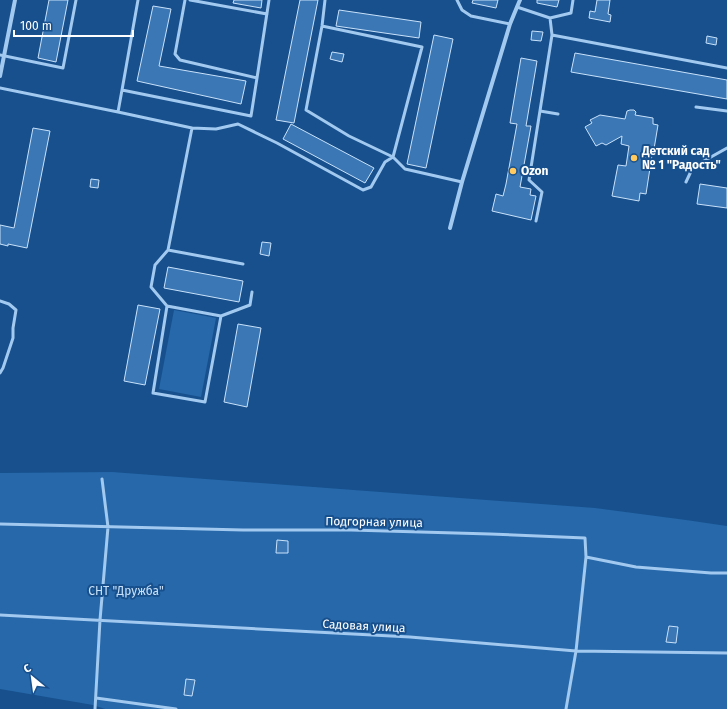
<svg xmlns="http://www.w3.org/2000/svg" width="727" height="709" viewBox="0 0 727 709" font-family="'Fira Sans',sans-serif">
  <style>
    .green { fill: #2668aa }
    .building { fill: #3b77b4; stroke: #c9e2fb }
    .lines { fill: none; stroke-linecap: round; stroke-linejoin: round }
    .lane { stroke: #a2c9ef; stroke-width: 3 }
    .street { stroke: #a2c9ef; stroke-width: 4 }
    .poi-dot { fill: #ffca60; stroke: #17508d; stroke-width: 1.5 }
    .labels { text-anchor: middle; stroke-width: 4; stroke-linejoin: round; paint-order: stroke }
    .poi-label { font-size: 12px; font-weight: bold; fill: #fff; stroke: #17508d; text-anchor: start }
    .street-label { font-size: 12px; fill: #fff; stroke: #17508d }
    .park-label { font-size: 12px; fill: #c9e2fb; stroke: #17508d }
  </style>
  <rect width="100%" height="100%" fill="#17508d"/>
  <path class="green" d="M174 310 216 318 201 397 159 389Z
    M112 472 595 508 686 520 727 526V709H105L93 705 0 689V473Z"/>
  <path class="building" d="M49 0H68L56 62 38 58Z
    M234 0H262L261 8 233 3Z
    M300 0H318L294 123 276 120Z
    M473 0H498L496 8 472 3Z
    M537 0H559L557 7 537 3Z
    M597 0H610L608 14 611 15 610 22 589 18 590 11 595 12Z
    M153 6 171 9 159 66 246 81 241 104 137 81Z
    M339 10 421 22 419 38 336 26Z
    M532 31 543 32 541 41 531 40Z
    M434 35 453 39 426 168 407 164Z
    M707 36 717 38 716 45 706 43Z
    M332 52 344 54 342 62 330 59Z
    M575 53 727 80V99L571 72Z
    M521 58 537 61 526 126H531L520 187 531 189 530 195 536 196 531 220 492 211 496 194 503 196 506 184 517 124 510 123Z
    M630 110H634L636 112 635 115 653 118V124L658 125 653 155H652L646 194 640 193 639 201 612 196 618 165 626 166 629 146 621 144 622 136 606 145 602 143 596 146 585 127 592 123 590 120 600 115 625 119 627 111Z
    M291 124 374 168 365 183 283 139Z
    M33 128 50 131 27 248 8 244V246L0 244V225L14 228Z
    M91 179 99 180 98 188 90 187Z
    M700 184 727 188V208L697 204Z
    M262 242 271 243 269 256 260 254Z
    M168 267 243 281 239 302 164 288Z
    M138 305 160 309 145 385 124 381Z
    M238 324 261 328 247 407 224 402Z
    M277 540 288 541V553H276Z
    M669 626 678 627 676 643 666 642Z
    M186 679 195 680 192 696 184 695Z"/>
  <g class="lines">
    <path class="lane" d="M138 0 122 90 251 116 257 78
      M185 0 175 54 180 60 257 78 269 0
      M190 0 267 14
      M457 0 462 10 471 16 510 24
      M517 7 550 18 571 13 573 0
      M322 26 422 47 393 157 349 136 306 110 322 26 325 0
      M552 35 727 68
      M0 55 63 68 76 0
      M0 88 118 112 192 128 168 250 155 265 151 287 167 306 221 316 205 402 153 393 167 306
      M696 107 727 111
      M540 111 558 114
      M118 112 122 90
      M192 128 216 129 238 124 277 143 363 190 371 187 385 162 393 157 405 169 462 182
      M686 182 693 167 727 148
      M536 221 542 192 529 180 552 35 550 18
      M168 250 243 264
      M0 301 9 304 16 310 13 328V338L3 368 0 373
      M221 316 250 305 252 292
      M0 524 243 530H351L490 534 585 538 586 557 636 567 711 573H727
      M0 615 410 637 576 651 727 653
      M96 698 176 709
      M95 709 100 620 108 527 102 479
      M566 709 576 651 586 557"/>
    <path class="street" d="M0 76 15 0
      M450 228 462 182 510 24 517 7 520 0"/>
  </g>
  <g class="poi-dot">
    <circle cx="634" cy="158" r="4"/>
    <circle cx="513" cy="171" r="4"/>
  </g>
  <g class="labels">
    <g class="poi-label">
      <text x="642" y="155">Детский сад<tspan x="642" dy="14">№ 1 "Радость"</tspan></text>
      <text x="521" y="175">Ozon</text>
    </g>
    <g class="street-label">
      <text transform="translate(374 522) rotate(1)" y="4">Подгорная улица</text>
      <text transform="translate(364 626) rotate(3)" y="4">Садовая улица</text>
    </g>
    <g class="park-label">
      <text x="126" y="595">СНТ "Дружба"</text>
    </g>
  </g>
  <g transform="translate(32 677) rotate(331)" stroke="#17508d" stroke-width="3" paint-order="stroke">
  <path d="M0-3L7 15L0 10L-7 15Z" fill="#ffffff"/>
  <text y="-6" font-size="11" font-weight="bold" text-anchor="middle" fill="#ffffff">С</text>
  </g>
  <path d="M14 30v6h119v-6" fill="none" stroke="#ffffff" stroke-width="2"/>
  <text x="20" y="30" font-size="12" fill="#ffffff" stroke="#17508d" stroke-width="3" paint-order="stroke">100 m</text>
</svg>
